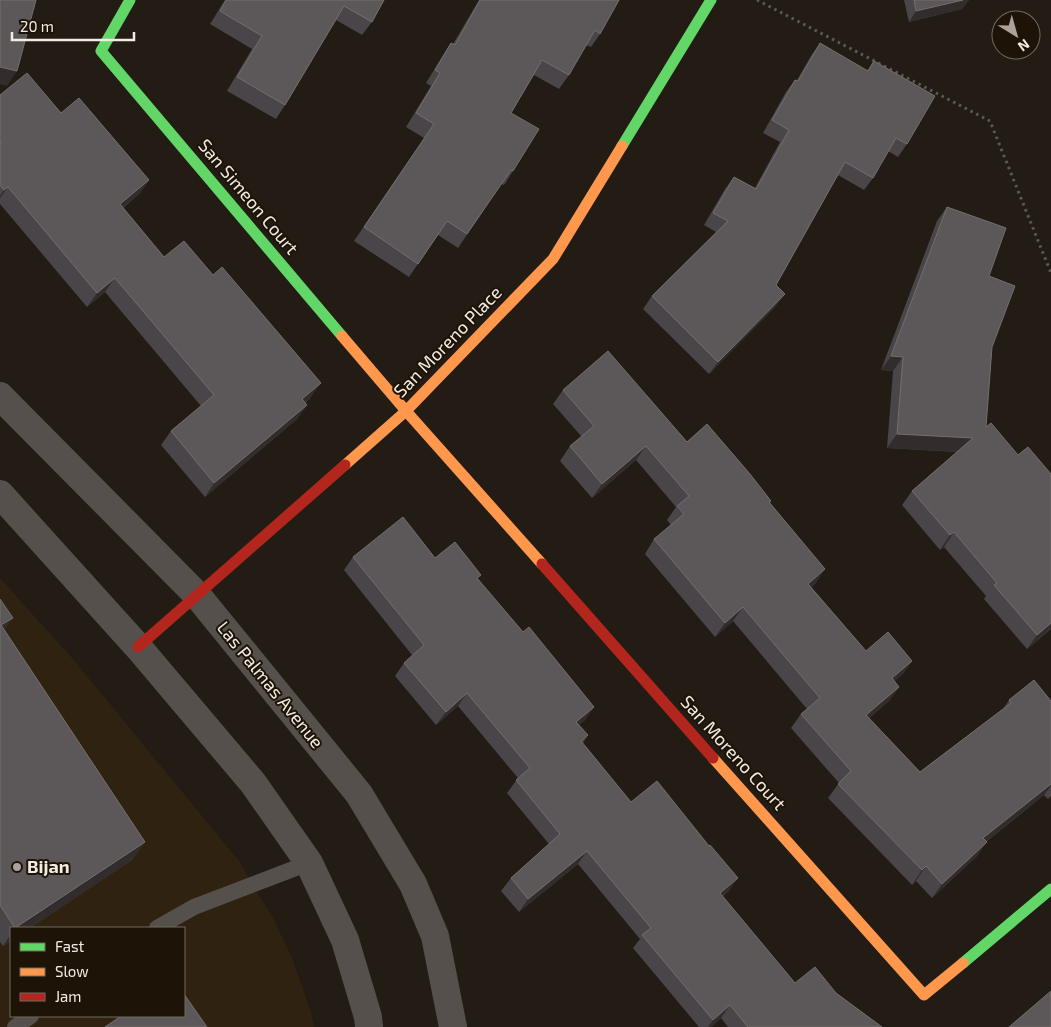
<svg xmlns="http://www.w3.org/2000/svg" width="1051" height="1027" viewBox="0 0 1051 1027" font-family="'Exo 2',sans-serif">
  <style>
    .built { fill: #2f2211; fill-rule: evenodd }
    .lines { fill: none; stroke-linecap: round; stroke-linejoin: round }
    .path { stroke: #5d5854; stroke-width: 3; stroke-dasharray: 2.5 4; stroke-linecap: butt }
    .lane { stroke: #55504b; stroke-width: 16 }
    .street { stroke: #55504b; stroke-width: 28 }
    .fast { stroke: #63d668; stroke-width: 11 }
    .slow { stroke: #ff974d; stroke-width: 11 }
    .jam { stroke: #b3261e; stroke-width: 11 }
    .wall { fill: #4a4548 }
    .shaded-wall { fill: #322d2c }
    .building { fill: #5c5759; stroke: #746e6e }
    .poi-dot { fill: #aaa39c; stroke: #1d1407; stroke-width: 2 }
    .labels { text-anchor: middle; stroke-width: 4; stroke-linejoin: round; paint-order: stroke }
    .street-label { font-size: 18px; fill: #f3ece4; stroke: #1d1407 }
    .poi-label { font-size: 18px; font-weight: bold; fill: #f3ece4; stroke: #1d1407; text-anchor: start }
  </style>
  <rect width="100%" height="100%" fill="#221c15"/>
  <path class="built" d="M0 578 73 659 239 861 273 918 293 960 312 1016 314 1027H0ZM11 928H184V1016H11Z"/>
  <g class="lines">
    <path class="path" d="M757 0 990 121 1051 273"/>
    <path class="lane" d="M157 928 194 907 309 863
      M15 1027 31 1016"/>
    <path class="street" d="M0 396 197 595 359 794 413 884 435 936 453 1027
      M0 494 138 647 253 783 309 863 345 940 368 1017 369 1027"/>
    <path class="fast" d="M130 0 101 51 342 336
      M622 146 711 0
      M963 963 1051 889"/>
    <path class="slow" d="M342 336 406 411 542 564
      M345 465 406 411 553 259 622 146
      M713 758 924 995 963 963"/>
    <path class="jam" d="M542 564 713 758
      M138 647 345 465"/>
  </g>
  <path class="wall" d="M225 0H384L372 22 362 35 336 20 285 105 276 119 227 91 252 49 210 24Z
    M479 0H619L600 34 591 47 586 45 569 75 559 89 534 75 511 113 513 171 504 185 501 184 458 248 438 235 409 277 354 241 424 138 406 127 431 86 426 83 442 57 451 43 453 44Z
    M904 0H969L962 9 909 22Z
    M820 43 867 71 874 61 907 144 898 157 888 151 873 178 864 190 838 175 776 285V306L709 374 643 309 652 296 716 232 704 225 725 189 734 177 755 188 780 142 763 133 786 92 795 80H797L811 56Z
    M0 95 61 113 149 180 140 193 123 208 164 257 311 397 305 403 307 405 297 419 205 497 161 445 171 431 201 406 105 292 87 307 0 204Z
    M947 207 989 276 992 347 986 427 1018 455 1051 474V629L1027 649 984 599 986 596 944 547 940 550 902 505 912 491 957 452 887 448 893 371 881 370 937 221Z
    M563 390 687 442 771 501 770 503 816 583 811 587 866 651 912 661 902 675 894 681 899 687 889 701 869 718 920 772 1003 709 1009 700 1051 701V796L1048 799 1044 795 986 842 977 856 932 898 916 881 912 885 828 798 839 783 791 728 801 714 807 709 733 621 715 637 645 554 654 539 671 525 667 520 676 507 636 460 592 498 560 461 570 446 582 437 553 404Z
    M353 557 435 558 478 580 523 632 594 707 585 720 579 725 588 735 583 743 631 802 729 891 722 897 795 983 836 993 882 1027H728L721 1018 711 1027H699L633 948 640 939 578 864 519 912 501 891 511 878 549 844 507 793 518 778 458 706 436 725 395 676 404 663 412 655 344 570Z
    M0 599 4 629 145 842 132 860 30 928H11V941L3 946 0 942Z"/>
  <path class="shaded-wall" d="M963 0H969L962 9 909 22 916 11Z
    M0 67 17 71 7 86 0 84Z
    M149 180 140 193 110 218 120 204Z
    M8 187 0 198V196L4 190Z
    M115 278 105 292 87 307 97 293Z
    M785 294 776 306 709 374 718 362Z
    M891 356 903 357 893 371 881 370Z
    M321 383 311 397 292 413 302 399Z
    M307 405 297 419 205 497 214 483Z
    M897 434 973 438 963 452 887 448Z
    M646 446 636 460 592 498 602 484Z
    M954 532 944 547 940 550 950 535Z
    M825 569 816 583 798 598 808 584Z
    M743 607 733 621 715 637 725 623Z
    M13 618 0 635 1 625Z
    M1051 623V628L1027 649 1037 635Z
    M912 661 902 675 882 692 892 678Z
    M899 687 889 701 856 730 866 715Z
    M467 693 458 706 436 725 446 712Z
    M594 707 585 720 567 735 576 722Z
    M1051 784V786L1044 795 973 852 983 838Z
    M145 842 132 860 30 928H15Z
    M987 842 977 856 932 898 942 884Z
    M587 851 578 864 519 912 528 899Z
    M926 866 916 881 912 885 922 870Z
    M738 878 729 891 710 906 720 893Z
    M11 934V941L3 946Z
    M730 1005 721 1018 711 1027H708L713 1020Z"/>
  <path class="building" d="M0 0H36L17 71 0 67Z
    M226 0H384L372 22 344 6 285 105 237 77 262 36 220 11Z
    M480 0H619L600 34 595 30 569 75 542 60 511 113 539 129 513 171 511 170 467 234 447 221 418 264 364 227 434 124 416 113 440 73 435 70 451 43 455 45Z
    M914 0H963L916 11Z
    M820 43 868 71 874 61 935 96 907 144 896 138 873 178 845 162 776 285 785 294 718 362 652 296 728 221 713 213 734 177 756 189 789 130 772 120 795 80 798 81Z
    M27 73 61 113 79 98 149 180 120 204 164 257 184 241 213 275 222 267 321 383 302 399 307 405 214 483 171 431 214 395 115 278 97 293 8 187 4 190 0 185V143H1L0 141V95Z
    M947 207 1006 228 989 276 1015 286 992 347 986 427 991 423 1018 455 1028 447 1051 474V623L1037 635 994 585 997 583 954 532 950 535 912 491 973 438 897 434 903 357 891 356Z
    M608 351 687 442 707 424 750 474 771 501 769 502 825 569 808 584 866 651 888 632 912 661 892 678 899 687 866 715 920 772 1011 703 1009 700 1034 680 1051 701V784L983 838 987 842 942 884 926 866 922 870 838 784 851 771 801 714 820 698 786 658 743 607 725 623 654 539 684 514 677 506 689 496 646 446 602 484 570 446 594 426 563 390Z
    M403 517 435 558 455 542 481 575 477 578 523 632 529 627 594 707 576 722 588 735 581 741 631 802 657 781 709 846 710 845 738 878 720 893 795 983 815 967 836 993 882 1027H748L730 1005 713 1020 642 935 651 928 587 851 528 899 511 878 560 834 516 780 530 768 467 693 446 712 404 663 424 645 353 557Z
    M0 599 13 618 1 625 145 842 15 928 0 905Z
    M1051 991V1027H1009Z
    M184 994 207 1027H105L121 1016H184Z"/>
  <circle class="poi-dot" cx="17" cy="867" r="5"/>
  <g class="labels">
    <g class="street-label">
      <text transform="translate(248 197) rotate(50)" y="6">San Simeon Court</text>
      <text transform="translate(448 342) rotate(-46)" y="6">San Moreno Place</text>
      <text transform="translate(270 685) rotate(51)" y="6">Las Palmas Avenue</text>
      <text transform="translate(733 753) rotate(48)" y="6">San Moreno Court</text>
    </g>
    <g class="poi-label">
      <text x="27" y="873">Bijan</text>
    </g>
  </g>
  <rect x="10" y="927" width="175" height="90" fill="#1d1407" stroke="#736a5f"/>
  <rect x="20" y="943" width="25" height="8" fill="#63d668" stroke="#736a5f"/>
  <text x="55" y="952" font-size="15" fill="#f3ece4">Fast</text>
  <rect x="20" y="968" width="25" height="8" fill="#ff974d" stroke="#736a5f"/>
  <text x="55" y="977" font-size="15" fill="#f3ece4">Slow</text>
  <rect x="20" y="993" width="25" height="8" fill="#b3261e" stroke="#736a5f"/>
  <text x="55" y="1002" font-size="15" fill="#f3ece4">Jam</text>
  <g transform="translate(1016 35) rotate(143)"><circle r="24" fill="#1d1407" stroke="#736a5f"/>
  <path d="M0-4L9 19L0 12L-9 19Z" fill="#aaa39c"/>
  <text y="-8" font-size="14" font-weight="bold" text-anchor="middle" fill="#f3ece4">N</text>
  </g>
  <path d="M12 32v8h122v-8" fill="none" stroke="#f3ece4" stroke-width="2.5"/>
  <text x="20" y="32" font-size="15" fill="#f3ece4" stroke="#1d1407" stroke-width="4" paint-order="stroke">20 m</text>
</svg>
